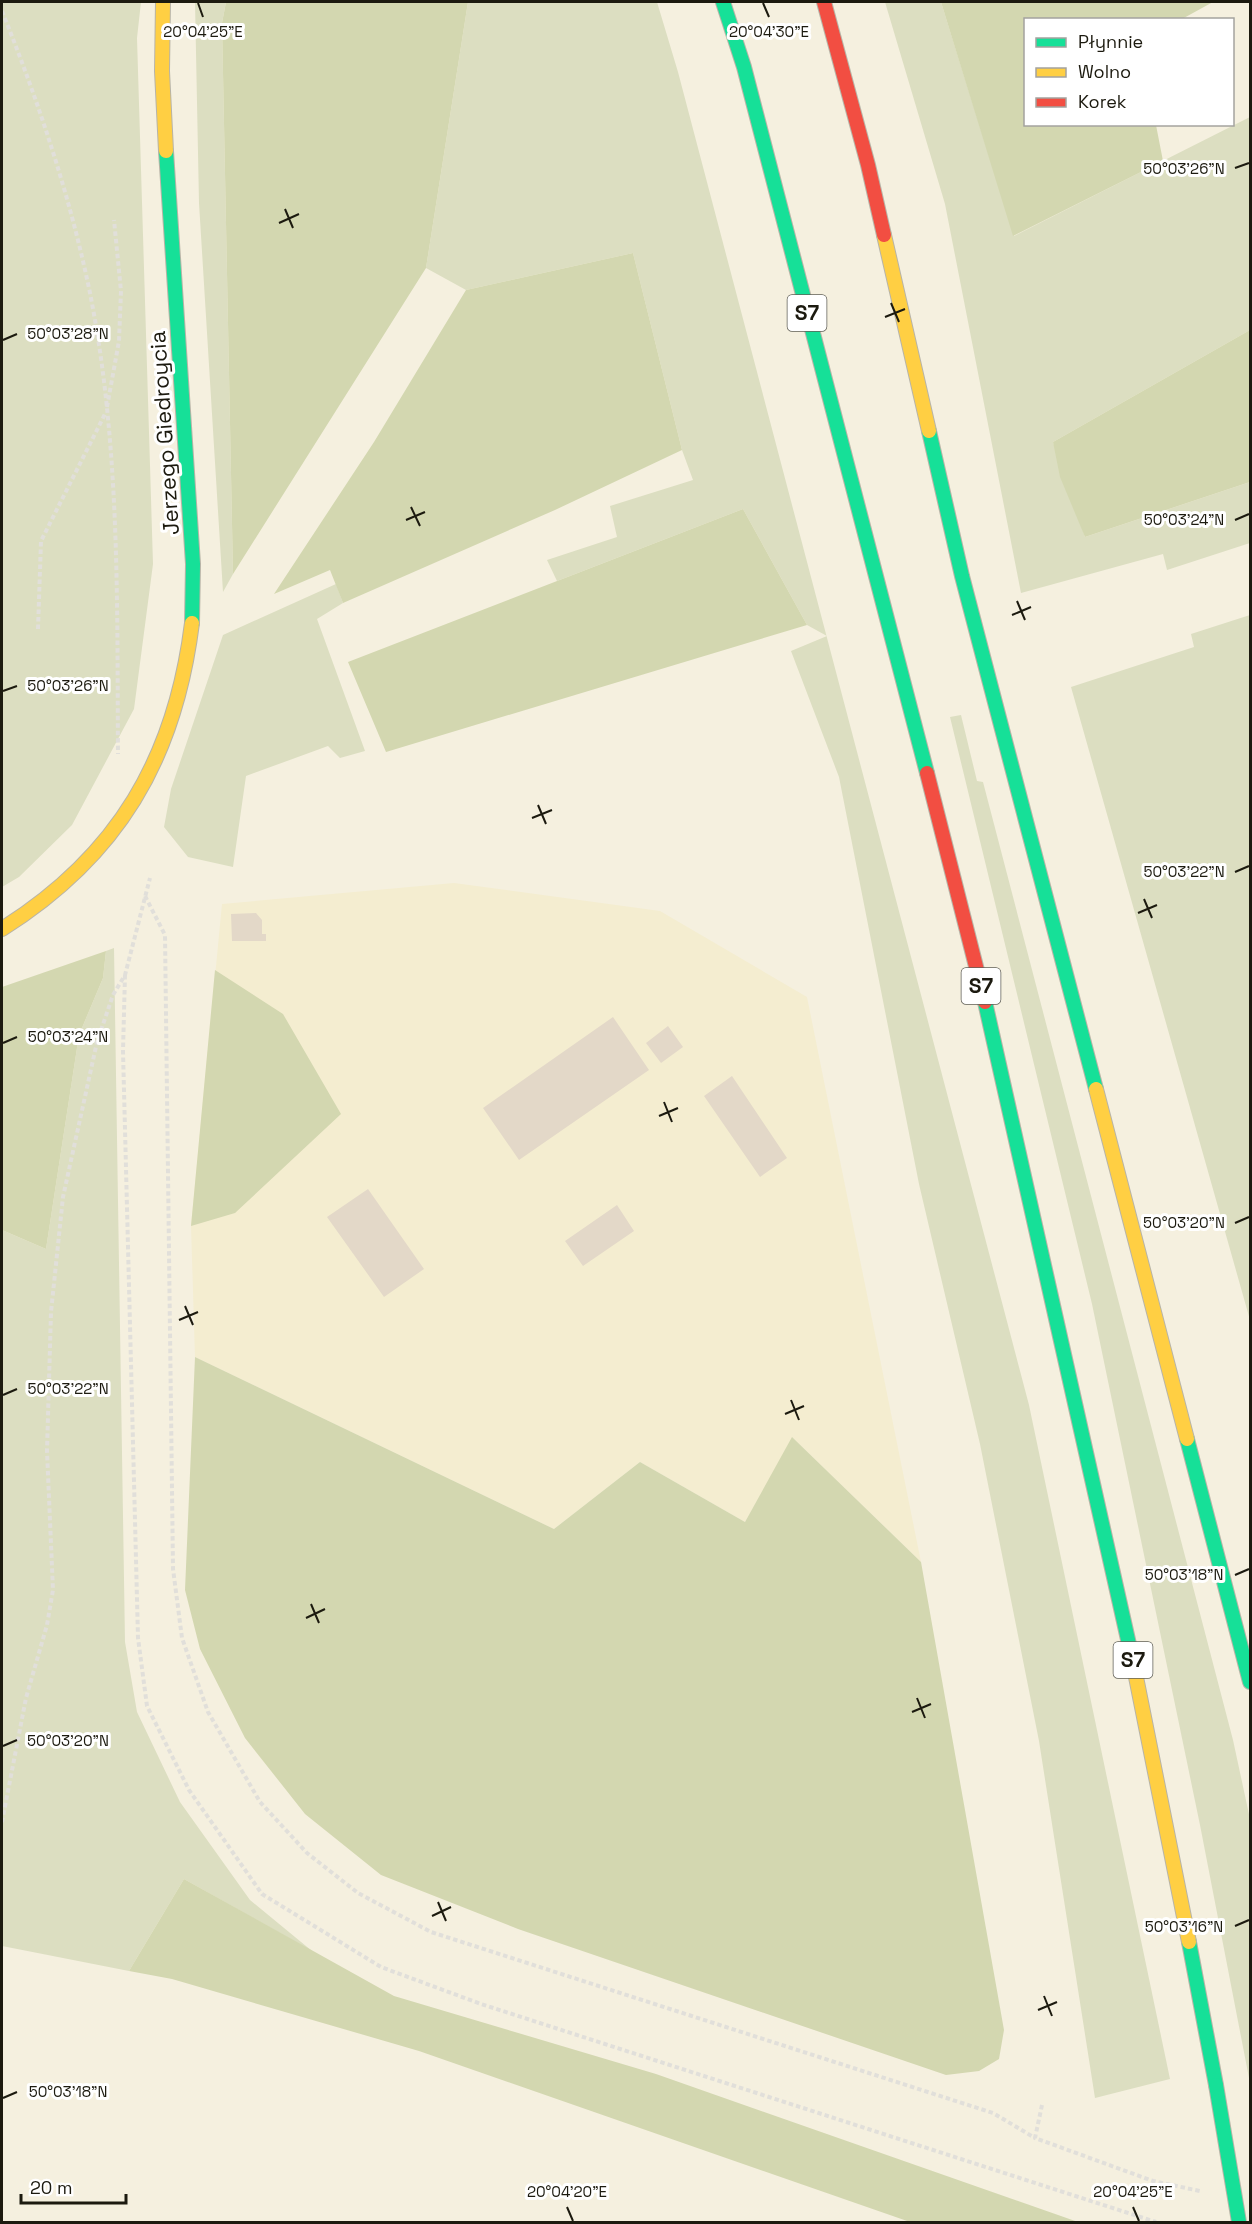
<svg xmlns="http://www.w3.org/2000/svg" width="1252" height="2224" viewBox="0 0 1252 2224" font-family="'Space Grotesk',sans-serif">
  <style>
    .built { fill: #f4edd0 }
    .green { fill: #dcdec1 }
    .forest { fill: #d3d7b0 }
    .building { fill: #e3d8c8 }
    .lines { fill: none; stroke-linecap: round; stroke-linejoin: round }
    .fast-casing { stroke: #b8b4a7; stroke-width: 16 }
    .slow-casing { stroke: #b8b4a7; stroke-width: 16 }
    .jam-casing { stroke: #b8b4a7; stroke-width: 16 }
    .path { stroke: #e1dfda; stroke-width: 4; stroke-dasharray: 4.5 3; stroke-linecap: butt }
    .fast { stroke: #16e098; stroke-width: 14 }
    .slow { stroke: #ffcf43; stroke-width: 14 }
    .jam { stroke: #f24e42; stroke-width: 14 }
    .fast-bridge-casing { stroke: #b8b4a7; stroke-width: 16; stroke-linecap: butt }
    .fast-bridge { stroke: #16e098; stroke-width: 14 }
    .ticks { fill: none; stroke: #1c1a0f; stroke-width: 2 }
    .labels { text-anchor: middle; stroke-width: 6; stroke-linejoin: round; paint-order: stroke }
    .shield { fill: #fff; stroke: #605f57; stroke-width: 1.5 }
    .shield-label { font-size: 21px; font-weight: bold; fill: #1c1a0f }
    .street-label { font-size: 22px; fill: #1c1a0f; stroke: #fff }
    .ticks-label { font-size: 15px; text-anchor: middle; fill: #1c1a0f; stroke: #fff; stroke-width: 6; stroke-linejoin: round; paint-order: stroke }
  </style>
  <rect width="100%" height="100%" fill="#f5f0df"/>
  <path class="built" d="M454 883 660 911 807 997 921 1562 793 1438 745 1522 640 1462 554 1529 195 1357 191 1226 222 904Z"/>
  <path class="green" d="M2 2H141L137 38 153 564 134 709 72 825 19 877 2 887Z
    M195 2H226L222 23 233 574 223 592 199 203Z
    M468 2H657L678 72 1029 1405 1170 2079 1095 2098 1039 1741 980 1444 919 1184 839 777 791 651 827 636 807 625 743 509 557 581 547 560 617 537 610 506 693 480 682 450 633 253 466 290 426 268Z
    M885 2H941L1014 236 1250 117V330L1053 442 1085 537 1250 482V543L1167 570 1163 554 1021 593 945 204Z
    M336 584 343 603 317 619 365 751 340 758 328 746 246 776 233 867 188 857 164 827 171 789 223 635Z
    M1250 615V1320L1071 687 1194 647 1191 634Z
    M961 715 977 781 983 782 1233 1740 1250 1819 1249 2078 1200 1825 1092 1304 950 717Z
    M114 948 125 1642 137 1712 180 1802 250 1900 312 1951 184 1879 129 1971 2 1946V1230L46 1249 79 1035 103 978 106 951Z"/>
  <path class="forest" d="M226 2H468L426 268 233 574 222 23Z
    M941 2H1213L1182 19 1026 20V124L1156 125 1163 161 1013 236Z
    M633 253 682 450 555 510 343 603 330 570 274 594 374 442 466 290Z
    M1250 330V482L1085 537 1060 477 1053 442Z
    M743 509 807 625 386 752 348 662Z
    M106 951 103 978 79 1035 46 1249 2 1230V987Z
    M215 970 283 1014 341 1114 235 1213 191 1226Z
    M195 1357 554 1529 640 1462 745 1522 792 1437 921 1562 1004 2030 999 2059 979 2071 946 2075 518 1929 381 1875 305 1814 245 1738 200 1649 185 1590Z
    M184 1879 394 1996 656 2074 1078 2222H910L419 2051 172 1979 129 1971Z"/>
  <path class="building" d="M256 913 262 920V934H266V941H232L231 914Z
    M613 1017 649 1070 519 1160 483 1108Z
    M668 1026 683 1047 661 1063 646 1043Z
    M732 1076 787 1158 760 1177 704 1096Z
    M368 1189 424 1269 384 1297 327 1217Z
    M617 1205 634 1231 583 1266 565 1241Z"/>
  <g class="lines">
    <g class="fast-casing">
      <path id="fast" d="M723 2 744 67 927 773
        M166 151 193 564 192 623
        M929 431 962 576 1096 1089
        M985 1002 1133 1662
        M1187 1439 1250 1682
        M1189 1942 1216 2085"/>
    </g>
    <g class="slow-casing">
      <path id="slow" d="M163 2 162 71 166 151
        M884 235 929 431
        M2 929C118 856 175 759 192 623
        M1096 1089 1187 1439
        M1133 1662 1189 1942"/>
    </g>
    <g class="jam-casing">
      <path id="jam" d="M824 2 868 165 884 235
        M927 773 985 1002"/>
    </g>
    <path class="path" d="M2 11C39 103 70 196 90 293 120 444 117 600 118 754
      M107 407 119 341 121 291 114 220
      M38 629 41 541 105 414
      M145 896 165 935 173 1569 182 1638 208 1712 260 1802 307 1853 358 1893 431 1932 993 2113 1035 2138
      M125 975 123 1051 138 1638 147 1706 189 1790 262 1894 381 1967 481 2004 1156 2222
      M2 1822 26 1698 47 1625 53 1590 47 1451 51 1312 63 1197 97 1042 113 995 125 975 150 878
      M1042 2105 1035 2138 1153 2181 1200 2191"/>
    <use href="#fast" class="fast"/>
    <use href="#slow" class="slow"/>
    <use href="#jam" class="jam"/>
    <g class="fast-bridge-casing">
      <path id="fast-bridge" d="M1216 2085 1239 2222"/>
    </g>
    <use href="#fast-bridge" class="fast-bridge"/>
  </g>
  <path class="ticks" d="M198 3 203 17M763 3 769 17M1235 168 1249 163M285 209 293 228M279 223 299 214M891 303 899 322M885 317 905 309M3 340 17 334M411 507 420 526M406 520 425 512M1235 520 1249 514M1017 601 1025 620M1012 615 1031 607M3 691 17 686M538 805 546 824M532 818 552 810M1235 872 1249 866M1144 899 1152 918M1138 913 1157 905M3 1043 17 1037M664 1102 672 1122M659 1116 678 1108M1235 1223 1249 1217M185 1306 193 1325M179 1320 198 1312M3 1395 17 1389M791 1400 799 1420M785 1414 804 1406M1235 1575 1249 1569M311 1604 319 1623M306 1618 325 1609M917 1698 925 1718M912 1712 931 1704M3 1746 17 1740M438 1902 446 1921M432 1916 451 1907M1235 1926 1249 1920M1044 1996 1052 2016M1038 2010 1057 2002M3 2098 17 2092M567 2207 573 2221M1133 2207 1139 2221"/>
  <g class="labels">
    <g class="shield">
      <rect x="787.5" y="295" width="39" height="36" rx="4.5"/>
      <rect x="961.5" y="968" width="39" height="36" rx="4.5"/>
      <rect x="1113.5" y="1642" width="39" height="36" rx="4.5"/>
    </g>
    <g class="shield-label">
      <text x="807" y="320">S7</text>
      <text x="981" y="993">S7</text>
      <text x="1133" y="1667">S7</text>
    </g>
    <g class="street-label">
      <text transform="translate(164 433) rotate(-94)" y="8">Jerzego Giedroycia</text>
    </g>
  </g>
  <g class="ticks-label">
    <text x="203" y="37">20°04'25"E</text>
    <text x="769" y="37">20°04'30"E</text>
    <text x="1184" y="174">50°03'26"N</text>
    <text x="68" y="339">50°03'28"N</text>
    <text x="1184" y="525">50°03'24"N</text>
    <text x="68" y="691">50°03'26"N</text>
    <text x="1184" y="877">50°03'22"N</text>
    <text x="68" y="1042">50°03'24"N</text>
    <text x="1184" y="1228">50°03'20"N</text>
    <text x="68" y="1394">50°03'22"N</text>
    <text x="1184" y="1580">50°03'18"N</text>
    <text x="68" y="1746">50°03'20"N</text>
    <text x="1184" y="1932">50°03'16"N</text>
    <text x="68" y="2097">50°03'18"N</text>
    <text x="567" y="2197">20°04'20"E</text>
    <text x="1133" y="2197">20°04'25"E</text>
  </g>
  <rect width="1252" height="2224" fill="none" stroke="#1c1a0f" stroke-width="6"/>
  <rect x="1024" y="18" width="210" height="108" fill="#ffffff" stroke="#a4a39f" stroke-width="1.5"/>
  <rect x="1036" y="38" width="30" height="9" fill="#16e098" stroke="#a4a39f" stroke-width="1.5"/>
  <text x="1078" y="48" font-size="18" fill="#1c1a0f">Płynnie</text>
  <rect x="1036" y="68" width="30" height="9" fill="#ffcf43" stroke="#a4a39f" stroke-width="1.5"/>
  <text x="1078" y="78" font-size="18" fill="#1c1a0f">Wolno</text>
  <rect x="1036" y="98" width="30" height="9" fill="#f24e42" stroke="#a4a39f" stroke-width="1.5"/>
  <text x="1078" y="108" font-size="18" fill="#1c1a0f">Korek</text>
  <path d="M21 2194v9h105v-9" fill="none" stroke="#1c1a0f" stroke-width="3"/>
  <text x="30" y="2194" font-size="18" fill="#1c1a0f" stroke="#ffffff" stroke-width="4.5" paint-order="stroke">20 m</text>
</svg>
